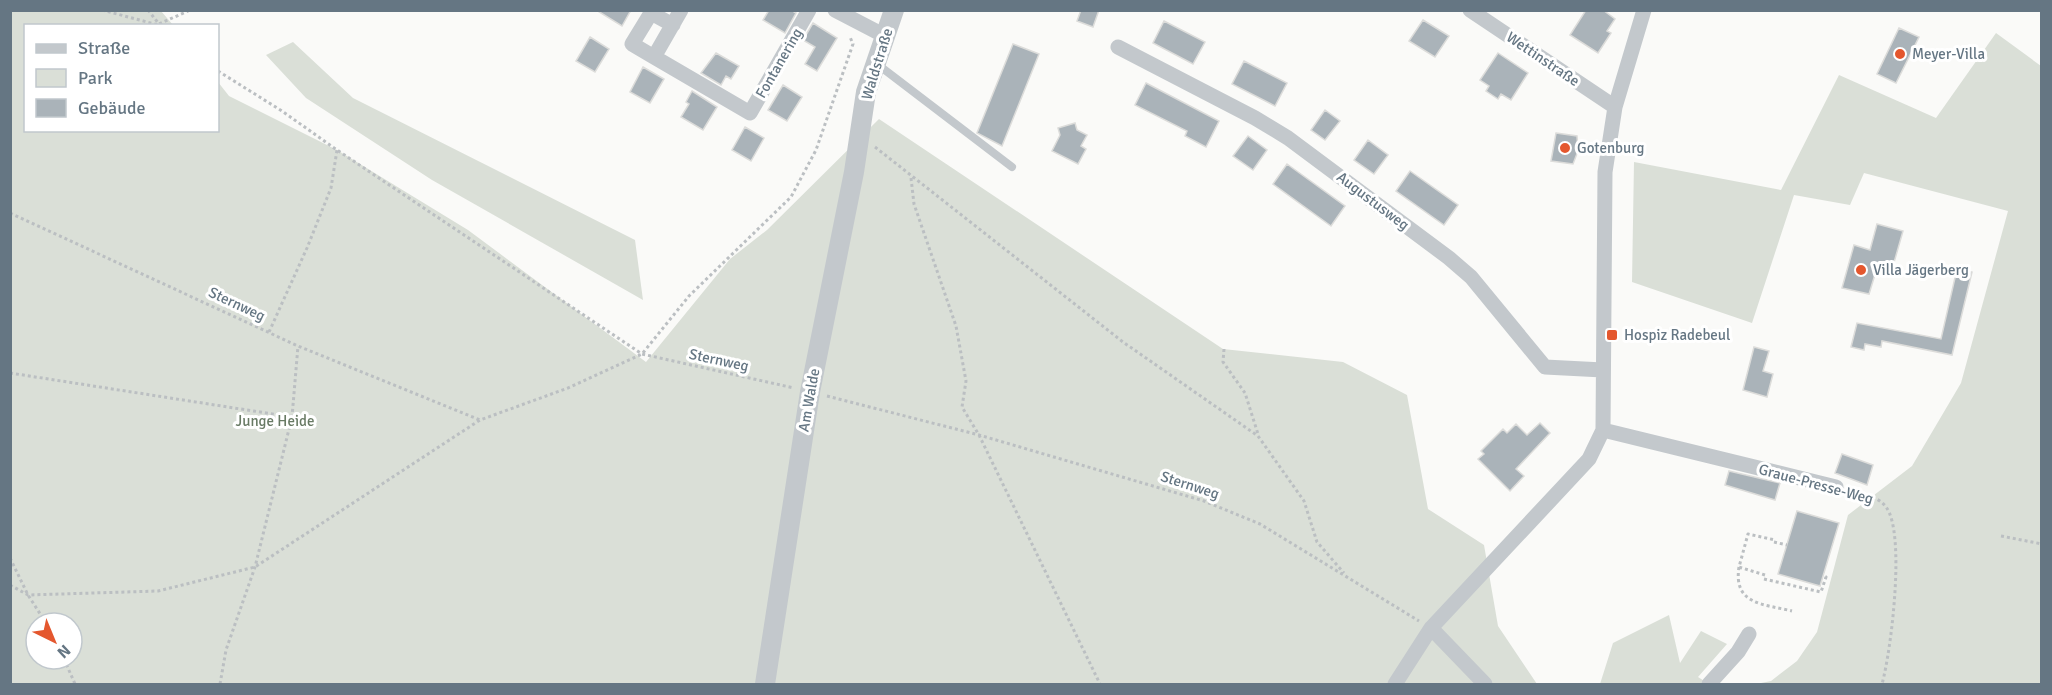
<svg xmlns="http://www.w3.org/2000/svg" width="2052" height="695" viewBox="0 0 2052 695" font-family="Signika,sans-serif">
  <style>
    .green { fill: #dadfd7; fill-rule: evenodd }
    .building { fill: #aab3b9; stroke: #dcdcda; stroke-width: 1.5 }
    .lines { fill: none; stroke-linecap: round; stroke-linejoin: round }
    .path { stroke: #bbbfc2; stroke-width: 3; stroke-dasharray: 3 3; stroke-linecap: butt }
    .service { stroke: #c3c8cc; stroke-width: 8 }
    .minor { stroke: #c3c8cc; stroke-width: 15 }
    .tertiary { stroke: #c3c8cc; stroke-width: 20 }
    .poi-dot { fill: #e4572e; stroke: #fff; stroke-width: 2 }
    .labels { text-anchor: middle; stroke-width: 6; stroke-linejoin: round; paint-order: stroke }
    .poi-label { font-size: 15px; fill: #657683; stroke: #fff; text-anchor: start }
    .street-label { font-size: 15px; fill: #657683; stroke: #fff }
    .park-label { font-size: 15px; fill: #687a64; stroke: #fff }
  </style>
  <rect width="100%" height="100%" fill="#fafaf8"/>
  <path class="green" d="M10 11H161L173 25 26 26V130H218V82L229 96 337 150 468 230 646 362 730 259 767 230 879 119 1223 349 1343 362 1407 395 1428 509 1484 545 1498 626 1537 684H11ZM36 623H72V659H36Z
    M1996 33 2041 66V684H1756L1771 681 1797 661 1817 632 1848 515 1912 466 1961 383 2008 211 1864 173 1850 205 1794 195 1752 323 1632 282 1634 162 1781 190 1839 75 1936 118Z
    M293 42 353 98 635 240 643 300 432 180 306 98 266 55Z
    M1669 615 1680 663 1701 631 1727 644 1698 677 1709 684H1600L1613 643Z"/>
  <path class="building" d="M596 10H631L622 26Z
    M769 10H791L796 13 785 33 763 20Z
    M1081 10H1099L1093 27 1077 21Z
    M1586 10H1603L1615 19 1607 31 1611 33 1598 53 1570 35Z
    M1423 20 1449 36 1435 57 1409 41Z
    M1164 21 1205 42 1193 64 1153 43Z
    M813 23 837 38 817 71 805 64 815 47 803 40Z
    M1899 28 1919 37 1896 83 1877 74Z
    M590 37 609 49 595 72 576 61Z
    M1013 44 1039 54 1002 146 977 133Z
    M716 53 739 66 731 79 726 76 721 85 701 73Z
    M1498 53 1528 73 1511 100 1501 94 1498 99 1486 91 1489 86 1480 80Z
    M1244 61 1287 83 1275 106 1232 84Z
    M643 67 664 79 650 103 630 92Z
    M1146 83 1219 121 1206 147 1185 136 1187 131 1135 105Z
    M783 85 802 97 787 121 768 110Z
    M692 91 717 107 703 130 681 117 689 104 686 102Z
    M1325 110 1340 121 1325 140 1311 130Z
    M1075 123 1077 130 1087 135 1081 146 1086 149 1078 164 1052 151 1060 135 1058 128Z
    M745 127 764 138 751 161 732 150Z
    M1556 133 1577 136 1578 151 1573 164 1551 161Z
    M1248 136 1267 150 1253 170 1233 156Z
    M1368 140 1388 155 1374 174 1354 160Z
    M1287 164 1345 206 1331 226 1273 184Z
    M1410 171 1458 205 1444 225 1396 191Z
    M1877 224 1903 231 1891 273 1877 268 1869 294 1842 288 1854 245 1870 250Z
    M1957 269 1972 272 1952 355 1882 341 1881 347 1865 344 1864 350 1851 347 1857 323 1941 339Z
    M1754 347 1769 351 1763 371 1773 374 1767 397 1743 390Z
    M1540 423 1550 433 1516 469 1524 476 1510 491 1478 459 1484 454 1481 451 1503 429 1507 433 1516 424 1527 435Z
    M1842 454 1873 465 1867 485 1835 473Z
    M1729 471 1780 483 1775 500 1725 485Z
    M1797 511 1839 523 1820 586 1778 574Z"/>
  <g class="lines">
    <path class="path" d="M102 10 162 26
      M148 10 159 24 190 10
      M218 71 282 111 337 150 642 354 794 388
      M875 147 1123 342 1258 436 1304 501 1317 542 1344 573
      M911 178 914 204 956 326 966 381 962 407 979 435 1100 684
      M10 213 298 346 480 420
      M269 332 307 248 331 188 337 150
      M1224 349 1223 362 1245 393 1258 434
      M10 373 292 417
      M827 396 979 435 1204 501 1260 524 1419 621
      M1849 491C1862 494 1878 496 1886 507 1906 533 1891 652 1882 684
      M2001 536 2042 544
      M1774 542 1787 545
      M10 558 28 595 46 623
      M1739 567C1733 605 1764 604 1792 611
      M1765 575 1739 567 1748 534 1775 540
      M1764 579 1821 592 1826 577 1823 576
      M10 585 28 595 158 591 255 567 480 420 568 388 642 354 689 296 791 197 816 150 853 44 850 37
      M64 659 75 684
      M220 684 226 650 255 567 292 417 298 346"/>
    <path class="service" d="M877 64 1012 167"/>
    <path class="minor" d="M681 10 654 57 750 113 809 10
      M835 10 885 36
      M1470 10 1615 107
      M1118 47 1255 118 1288 138 1449 258 1471 277 1545 367 1603 370
      M654 57 632 44 651 13 673 25
      M1603 430 1836 487
      M1431 628 1485 684
      M1395 684 1431 628 1589 459 1603 430 1605 172 1615 107 1644 10
      M1709 684 1738 652 1749 634"/>
    <path class="tertiary" d="M765 684 810 392 854 172 866 92 894 10"/>
  </g>
  <g class="poi-dot">
    <circle cx="1900" cy="54" r="6"/>
    <circle cx="1565" cy="148" r="6"/>
    <circle cx="1861" cy="270" r="6"/>
    <rect x="1606" y="329" width="12" height="12" rx="3"/>
  </g>
  <g class="labels">
    <g class="poi-label">
      <text x="1912" y="59">Meyer-Villa</text>
      <text x="1577" y="153">Gotenburg</text>
      <text x="1873" y="275">Villa Jägerberg</text>
      <text x="1624" y="340">Hospiz Radebeul</text>
    </g>
    <g class="street-label">
      <text transform="translate(1543 59) rotate(34)" y="5">Wettinstraße</text>
      <text transform="translate(779 63) rotate(-60)" y="5">Fontanering</text>
      <text transform="translate(877 64) rotate(-73)" y="5">Waldstraße</text>
      <text transform="translate(1373 201) rotate(37)" y="5">Augustusweg</text>
      <text transform="translate(237 304) rotate(25)" y="5">Sternweg</text>
      <text transform="translate(719 360) rotate(12)" y="5">Sternweg</text>
      <text transform="translate(809 400) rotate(-80)" y="5">Am Walde</text>
      <text transform="translate(1816 484) rotate(15)" y="5">Graue-Presse-Weg</text>
      <text transform="translate(1190 485) rotate(18)" y="5">Sternweg</text>
    </g>
    <g class="park-label">
      <text x="275" y="426">Junge Heide</text>
    </g>
  </g>
  <rect width="2052" height="695" fill="none" stroke="#657683" stroke-width="24"/>
  <rect x="24" y="24" width="195" height="108" fill="#ffffff" stroke="#c1c8cd" stroke-width="1.5"/>
  <rect x="36" y="44" width="30" height="9" fill="#c3c8cc" stroke="#c1c8cd" stroke-width="1.5"/>
  <text x="78" y="54" font-size="18" fill="#657683">Straße</text>
  <rect x="36" y="69" width="30" height="18" fill="#dadfd7" stroke="#c1c8cd" stroke-width="1.5"/>
  <text x="78" y="84" font-size="18" fill="#657683">Park</text>
  <rect x="36" y="99" width="30" height="18" fill="#aab3b9" stroke="#c1c8cd" stroke-width="1.5"/>
  <text x="78" y="114" font-size="18" fill="#657683">Gebäude</text>
  <g transform="translate(54 641) rotate(137)"><circle r="28" fill="#ffffff" stroke="#c1c8cd" stroke-width="1.5"/>
  <path d="M0-4.5L10 22L0 15L-10 22Z" fill="#e4572e"/>
  <text y="-9" font-size="16" font-weight="bold" text-anchor="middle" fill="#657683">N</text>
  </g>
</svg>
